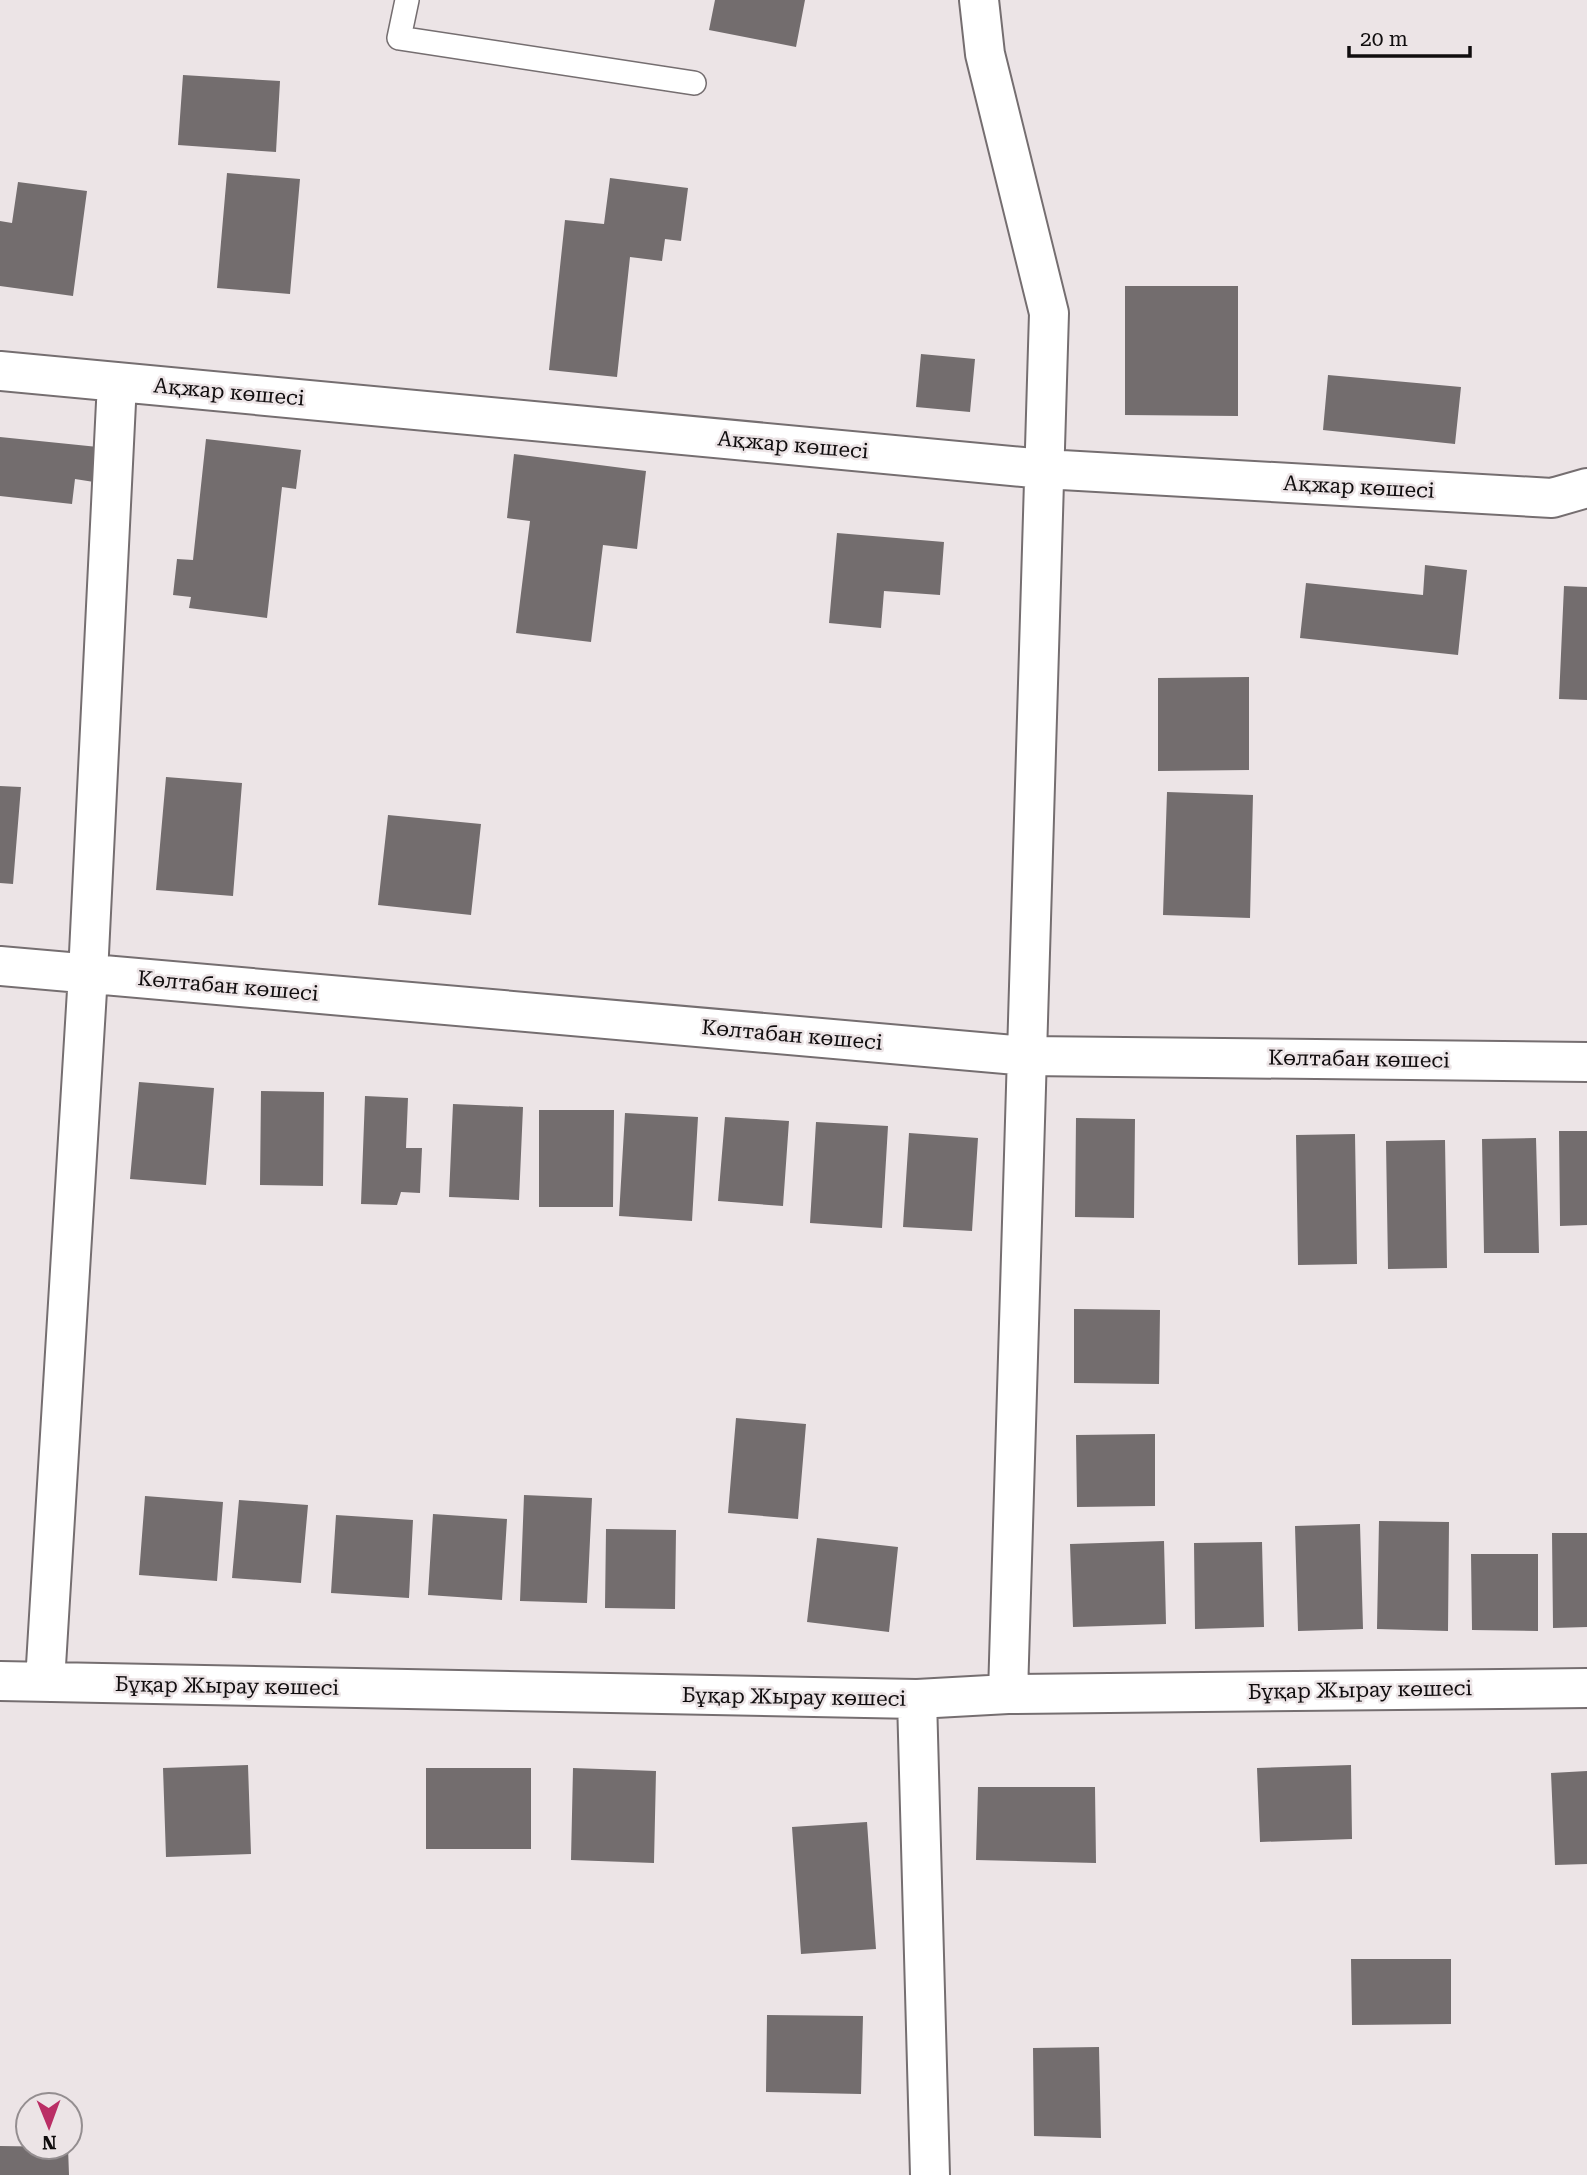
<svg xmlns="http://www.w3.org/2000/svg" width="1587" height="2175" viewBox="0 0 1587 2175" font-family="'Roboto Serif',serif">
  <style>
    .building { fill: #736d6e }
    .lines { fill: none; stroke-linecap: round; stroke-linejoin: round }
    .lane-casing { stroke: #756e70; stroke-width: 26 }
    .street-casing { stroke: #756e70; stroke-width: 42 }
    .lane { stroke: #fff; stroke-width: 23 }
    .street { stroke: #fff; stroke-width: 38 }
    .labels { text-anchor: middle; stroke-width: 5; stroke-linejoin: round; paint-order: stroke }
    .street-label { font-size: 21px; fill: #100d0e; stroke: #ece4e6 }
  </style>
  <rect width="100%" height="100%" fill="#ece4e6"/>
  <path class="building" d="M715 0H805L796 47 709 30Z
    M183 75 280 81 276 152 178 145Z
    M227 173 300 179 290 294 217 288Z
    M610 178 688 188 681 241 665 239 662 261 630 257 617 377 549 370 565 220 604 224Z
    M18 182 87 191 73 296 0 286V221L12 223Z
    M1125 286H1238V416L1125 415Z
    M921 354 975 359 970 412 916 407Z
    M1328 375 1461 387 1455 444 1323 430Z
    M0 437 98 447 94 482 75 479 72 504 0 496Z
    M206 439 301 450 296 489 282 487 267 618 189 608 191 597 173 595 177 559 193 560Z
    M514 454 646 471 637 549 603 545 591 642 516 633 530 521 507 518Z
    M837 533 944 542 940 595 884 591 881 628 829 623Z
    M1425 565 1467 570 1458 655 1300 638 1306 583 1423 595Z
    M1564 586 1587 587V700L1559 699Z
    M1249 677V770L1158 771V678Z
    M166 777 242 783 233 896 156 890Z
    M0 786 21 787 13 884 0 883Z
    M1167 792 1253 795 1250 918 1163 915Z
    M388 815 481 824 471 915 378 905Z
    M139 1082 214 1088 206 1185 130 1179Z
    M261 1091 324 1092 323 1186 260 1185Z
    M365 1096 408 1098 406 1148H422L420 1193 401 1192 397 1205 361 1204Z
    M453 1104 523 1107 519 1200 449 1197Z
    M539 1110H614L613 1207H539Z
    M625 1113 698 1117 692 1221 619 1216Z
    M725 1117 789 1121 783 1206 718 1201Z
    M1076 1118 1135 1119 1134 1218 1075 1217Z
    M816 1122 888 1126 882 1228 810 1223Z
    M1559 1131H1587V1225L1560 1226Z
    M909 1133 978 1138 972 1231 903 1227Z
    M1355 1134 1357 1264 1298 1265 1296 1135Z
    M1536 1138 1539 1253H1484L1482 1139Z
    M1445 1140 1447 1268 1388 1269 1386 1141Z
    M1074 1309 1160 1310 1159 1384 1074 1383Z
    M736 1418 806 1424 798 1519 728 1513Z
    M1155 1434V1506L1077 1507 1076 1435Z
    M524 1495 592 1498 587 1603 520 1601Z
    M145 1496 223 1502 217 1581 139 1575Z
    M239 1500 308 1505 301 1583 232 1578Z
    M433 1514 507 1519 502 1600 428 1595Z
    M336 1515 413 1520 409 1598 331 1593Z
    M1379 1521 1449 1522 1448 1631 1377 1629Z
    M1360 1524 1363 1629 1298 1631 1295 1526Z
    M606 1529 676 1530 675 1609 605 1608Z
    M1552 1533H1587V1627L1553 1628Z
    M817 1538 898 1547 889 1632 807 1622Z
    M1164 1541 1166 1624 1073 1627 1070 1544Z
    M1262 1542 1264 1627 1195 1629 1194 1543Z
    M1471 1554H1538V1631L1472 1630Z
    M248 1765 251 1854 166 1857 163 1768Z
    M1351 1765 1352 1839 1260 1842 1257 1768Z
    M426 1768H531V1849H426Z
    M573 1768 656 1771 654 1863 571 1860Z
    M1587 1771V1864L1555 1865 1551 1773Z
    M978 1787H1095L1096 1863 976 1860Z
    M867 1822 876 1949 801 1954 792 1827Z
    M1351 1959H1451V2024L1352 2025Z
    M767 2015 863 2016 861 2094 766 2092Z
    M1099 2047 1101 2138 1034 2136 1033 2048Z
    M0 2146 68 2147 69 2175H0Z"/>
  <g class="lines">
    <g class="lane-casing">
      <path id="lane" d="M407 0 399 38 694 83"/>
    </g>
    <g class="street-casing">
      <path id="street" d="M979 0 985 54 1049 313 1008 1694
        M0 371 1044 469 1552 498 1587 488
        M0 966 1027 1056 1587 1062
        M0 1681 917 1699 1008 1694 1587 1688
        M45 1682 88 974 117 382
        M917 1699 930 2175"/>
    </g>
    <use href="#lane" class="lane"/>
    <use href="#street" class="street"/>
  </g>
  <g class="labels">
    <g class="street-label">
      <text transform="translate(229 392) rotate(5)" y="7">Ақжар көшесі</text>
      <text transform="translate(793 445) rotate(5)" y="7">Ақжар көшесі</text>
      <text transform="translate(1359 487) rotate(3)" y="7">Ақжар көшесі</text>
      <text transform="translate(228 986) rotate(5)" y="7">Көлтабан көшесі</text>
      <text transform="translate(792 1035) rotate(5)" y="7">Көлтабан көшесі</text>
      <text transform="translate(1359 1059) rotate(1)" y="7">Көлтабан көшесі</text>
      <text transform="translate(227 1686) rotate(1)" y="7">Бұқар Жырау көшесі</text>
      <text transform="translate(1360 1690) rotate(-1)" y="7">Бұқар Жырау көшесі</text>
      <text transform="translate(794 1697) rotate(1)" y="7">Бұқар Жырау көшесі</text>
    </g>
  </g>
  <g transform="translate(49 2126) rotate(179)"><circle r="33" fill="#ece4e6" stroke="#948e90" stroke-width="2"/>
  <path d="M0-5L12 26L0 18L-12 26Z" fill="#ba2e65"/>
  <text y="-10" font-size="19" font-weight="bold" text-anchor="middle" fill="#100d0e">N</text>
  </g>
  <path d="M1349 46v10h121v-10" fill="none" stroke="#100d0e" stroke-width="3.5"/>
  <text x="1360" y="46" font-size="21" fill="#100d0e" stroke="#ece4e6" stroke-width="5" paint-order="stroke">20 m</text>
</svg>
